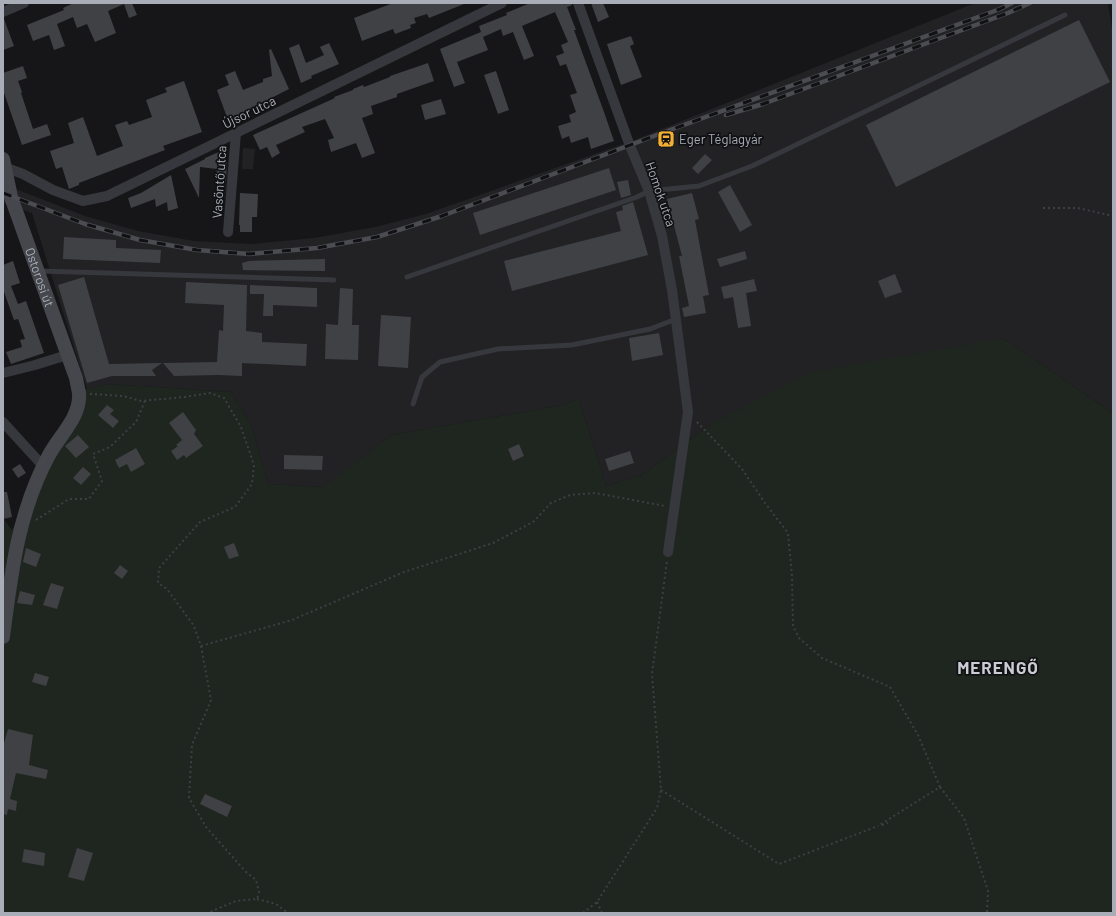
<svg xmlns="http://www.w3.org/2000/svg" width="1116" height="916" viewBox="0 0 1116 916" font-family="Barlow,sans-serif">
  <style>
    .built { fill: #222225 }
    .green { fill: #1e261f }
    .building { fill: #404145 }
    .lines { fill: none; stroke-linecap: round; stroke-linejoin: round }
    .path { stroke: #3d3f44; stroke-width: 2; stroke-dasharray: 2 3; stroke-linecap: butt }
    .service { stroke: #37383d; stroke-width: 5 }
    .minor { stroke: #37383d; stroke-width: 10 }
    .secondary { stroke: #45474d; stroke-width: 14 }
    .rail-casing { stroke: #4a4c52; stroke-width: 4.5 }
    .rail { stroke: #111113; stroke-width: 3; stroke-dasharray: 9; stroke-linecap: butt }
    .labels { text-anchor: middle; stroke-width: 3.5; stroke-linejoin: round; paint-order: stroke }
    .street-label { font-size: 13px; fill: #a8adb8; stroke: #111113 }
    .poi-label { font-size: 13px; fill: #a8adb8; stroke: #111113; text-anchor: start }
    .district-label { font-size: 17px; font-weight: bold; letter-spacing: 1px; fill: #c9ccd4; stroke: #111113 }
  </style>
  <rect width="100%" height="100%" fill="#161618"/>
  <path class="built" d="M975 3H1108L1113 35V413L1002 338 711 424 642 475 606 486 579 399 558 406 391 435 324 487 268 484 252 427 231 392 108 384 87 389 32 213 3 203V184L85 216 138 231 194 241 251 244 314 238 375 227 426 214 637 139Z
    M243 148 255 149 253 169H242Z
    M216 181 226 182 225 198 215 196Z"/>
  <path class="green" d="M1002 338 1113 413V913H3V518L12 530 66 417 72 402V389H87L108 384 231 392 252 427 268 484 323 487 391 435 558 406 579 399 606 486 642 475 711 424 810 372Z"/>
  <path class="building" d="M74 3H132L137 15 129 18 124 4 108 11 116 33 95 42 87 24 77 28 73 17 57 24 65 46 54 50 49 35 33 41 27 25 64 10 63 8Z
    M393 3H464V4L429 18 427 14 414 18 416 23 410 25 411 28 395 34 393 29 362 41 354 18Z
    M530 3H572V5L567 7 576 30H574L604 112 614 141 591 149 588 137 571 143 569 136 562 139 558 126 571 122 569 115 576 112 570 95 577 93 566 64 560 66 556 56 564 53 561 45 568 42 555 12 522 26 534 56 524 60 513 32 503 36 501 29 483 37 488 50 457 62 465 83 454 87 440 49 481 32 479 26 507 15 506 13Z
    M591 3H603L609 17 598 22Z
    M3 19H4L14 46 3 50Z
    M1079 20 1110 82 896 187 866 125Z
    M631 36 634 44 630 46 642 77 621 85 607 44Z
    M329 43 339 64 311 76 312 78 301 83 289 48 299 44 306 63 324 55 320 47Z
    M271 49 289 89 228 120 217 90 229 85 225 75 235 71 243 90 263 82V79L272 76 269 50Z
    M428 63 434 81 397 94V97L371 106 373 114 362 118 375 153 362 158 356 143 331 152 328 140 334 138 325 119 302 127 305 132 276 145 280 153 272 158 267 147 260 150 253 135 335 98 334 97 353 90V89L363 85 364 87 390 77V76Z
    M23 66 27 78 18 81 22 92 21 93 33 129 47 124 51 135 22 145 3 90V73Z
    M496 71 509 110 498 114 484 75Z
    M184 81 202 132 163 146 165 150 79 183V185L69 189 62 167 56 169 50 151 74 143 68 123 83 117 97 156 123 146 115 125 127 121 129 125 152 117 146 100 167 92 165 88Z
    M441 99 446 114 425 120 421 105Z
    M221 151 227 161 226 182 216 181 217 169 200 167 199 198 185 169 205 159V158Z
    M705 154 712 160 698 174 692 168Z
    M609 168 616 190 480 235 473 213Z
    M171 175 178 208 168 211 167 202 156 207 155 199 131 208 128 198 141 193Z
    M628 180 631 195 621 198 617 182Z
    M730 185 752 225 740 232 718 192Z
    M240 193 258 194 257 217H252V232H240V225H239Z
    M692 193 699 219 695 220 709 295 703 296 706 313 684 317 682 308 689 306 679 256H682L667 199Z
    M633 202 648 255 512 291 504 261 621 231 616 212 623 210 622 206Z
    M64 237 116 240V248L161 250 160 263 63 259Z
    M745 251 747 259 720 267 717 259Z
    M325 259V271L243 270 242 263 249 261Z
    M13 261 20 283 11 286 18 304 26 301 44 353 11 364 6 352 22 347 20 340 25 339 18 319 14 320 3 289V265Z
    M895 274 902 292 885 298 878 281Z
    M84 277 109 364 162 363 152 370 156 376H112L87 383 58 285Z
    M754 279 757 291 746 293 751 326 738 328 733 297 724 299 721 287Z
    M186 282 247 285 246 331 262 333V342L307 344 306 366 242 363V376L218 375 174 376 163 363 217 362 219 330 223 331 224 305 185 303Z
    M250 285 317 288V307L273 305V316H263L264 294H250Z
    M340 288 353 289 352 325H359L358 360 325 359 326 324 338 325Z
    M381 315 411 317 408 368 378 366Z
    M659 333 663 355 632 361 629 338Z
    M107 405 114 410 110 414 119 421 113 428 98 415Z
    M183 412 196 430 194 434 203 446 186 458 184 455 177 460 171 451 178 446 176 445 182 440 169 423Z
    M78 435 89 447 76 458 65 446Z
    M519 444 524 456 513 461 508 449Z
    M136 448 145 464 131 472 127 464 119 468 115 460Z
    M630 451 634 463 609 471 605 459Z
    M284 455 323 456 322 470 284 469Z
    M20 464 26 473 18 478 12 469Z
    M83 467 91 474 81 485 73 478Z
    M3 492H7L12 517 3 519Z
    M234 543 239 556 229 559 224 547Z
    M26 548 41 554 36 567 23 562Z
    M120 565 128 571 122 579 114 573Z
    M51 583 64 587 57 609 43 605Z
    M20 591 35 595 32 605 17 603Z
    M35 673 49 677 46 686 32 682Z
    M8 729 33 735 29 765 48 770 46 779 16 773 10 799 17 801 16 811 8 809 7 815 3 814V747Z
    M205 794 232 806 227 817 200 804Z
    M77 848 93 853 84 881 68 877Z
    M24 849 45 853 44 866 22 862Z"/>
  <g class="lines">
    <path class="path" d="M1043 208H1078L1113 216
      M90 394 123 396 141 401 185 397 210 393 224 398 241 427 254 465 252 484 235 507 200 522 159 568 158 583 167 589 194 626 201 646 211 700 192 745 189 798 206 827 245 871 256 880 259 892 257 899 236 901 212 911 210 913
      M697 422 742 469 765 503 788 533 792 576 793 626 799 638 822 658 890 687 918 735 940 787 878 826
      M36 520 69 499H89L102 481 93 454 110 447 136 422 145 401
      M201 646 292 620 404 572 493 543 533 522 551 503 570 495 595 493 665 506
      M940 787 964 818 988 891 987 913
      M661 790 779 864 878 826
      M882 825 888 823
      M257 899 276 904 288 913
      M597 902 602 913
      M583 913 597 902 657 808 661 790 652 674 667 561"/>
    <path class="service" d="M40 271 334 280
      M407 277 637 197 649 191 699 186 752 166 1065 15
      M413 404 422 377 440 362 498 349 572 345 650 329 676 319"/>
    <path class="minor" d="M578 3 630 146 649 191 662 236 672 290 688 412 668 552
      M3 12 24 3
      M4 167 23 174 53 190 83 201 107 196 502 3
      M228 232 236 133
      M3 373 35 365 67 355
      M3 422 43 466"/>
    <path class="secondary" id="s1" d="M3 159 11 197 76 378C77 383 78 388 79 393 81 417 59 436 49 455 18 512 11 574 3 637"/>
    <g class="rail-casing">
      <path id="rail" d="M726 115 763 104 1008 13 1030 3
        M3 193 85 224 140 240 197 250 249 254 317 248 377 237 442 216 662 133 1000 9 1012 3"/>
    </g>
    <use href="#rail" class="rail"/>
  </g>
  <defs>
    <g id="station-square" transform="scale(0.9)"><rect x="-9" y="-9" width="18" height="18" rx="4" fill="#f2b134" stroke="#111113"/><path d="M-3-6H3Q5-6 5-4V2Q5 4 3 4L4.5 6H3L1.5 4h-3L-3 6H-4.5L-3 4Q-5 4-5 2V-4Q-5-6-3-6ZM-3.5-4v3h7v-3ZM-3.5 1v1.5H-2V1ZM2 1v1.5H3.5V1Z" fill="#111"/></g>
  </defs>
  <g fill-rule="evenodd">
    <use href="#station-square" x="666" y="139"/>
  </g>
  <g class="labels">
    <g class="street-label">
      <text transform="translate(249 112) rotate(-26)" y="5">Újsor utca</text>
      <text transform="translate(219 182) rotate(-86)" y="5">Vasöntő utca</text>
      <text transform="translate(661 194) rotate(71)" y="5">Homok utca</text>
      <text dy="5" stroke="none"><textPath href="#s1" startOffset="124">Ostorosi út</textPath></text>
    </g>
    <g class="poi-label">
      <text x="679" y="144">Eger Téglagyár</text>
    </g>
    <g class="district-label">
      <text x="998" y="674">MERENGŐ</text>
    </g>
  </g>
  <rect width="1116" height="916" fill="none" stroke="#a8adb8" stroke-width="8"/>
</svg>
